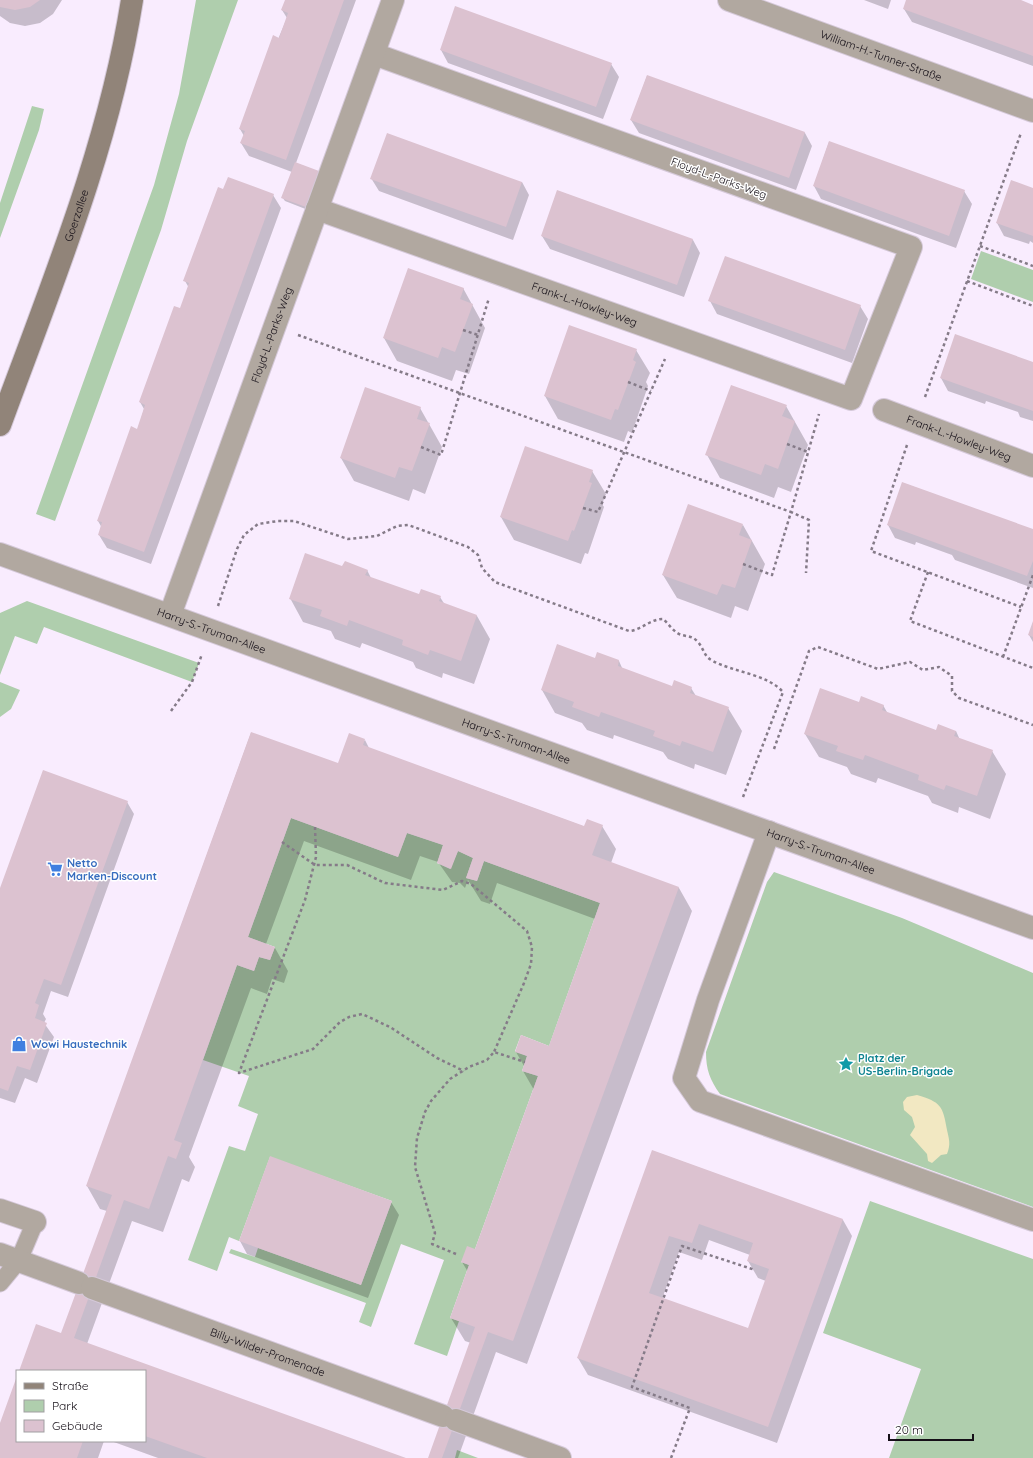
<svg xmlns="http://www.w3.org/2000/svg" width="1033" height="1458" viewBox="0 0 1033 1458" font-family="Quicksand,sans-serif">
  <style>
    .green { fill: #afcead }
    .sand { fill: #f2e8c2 }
    .shadow { fill: #0003; fill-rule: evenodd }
    .building { fill: #dcc2d0; fill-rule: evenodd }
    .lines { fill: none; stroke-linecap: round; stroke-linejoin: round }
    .lane-casing { stroke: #d5c9d9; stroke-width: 19 }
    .street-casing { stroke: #d5c9d9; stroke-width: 24 }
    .secondary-casing { stroke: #d5c9d9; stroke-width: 24 }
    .path { stroke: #857b88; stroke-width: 2.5; stroke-dasharray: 3 3; stroke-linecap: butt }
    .lane { stroke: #b1a8a0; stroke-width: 17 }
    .street { stroke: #b1a8a0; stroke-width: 22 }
    .secondary { stroke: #918479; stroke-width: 22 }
    .labels { text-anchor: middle; stroke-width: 3; stroke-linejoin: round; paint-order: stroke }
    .street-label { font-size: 11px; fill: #150f17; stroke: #fff }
    .shop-label { font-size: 11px; font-weight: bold; fill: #366cbe; stroke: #fff; text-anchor: start }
    .culture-label { font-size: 11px; font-weight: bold; fill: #0d838f; stroke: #fff; text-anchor: start }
  </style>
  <rect width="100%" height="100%" fill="#f9ecfe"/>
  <path class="green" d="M196 0H238L187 141 161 230 55 521 36 514 154 185 179 94Z
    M32 106 44 109 39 130 0 238V203Z
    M981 251 1033 270V302L971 279Z
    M27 601 199 663 192 682 44 627 37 644 15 636 0 675V613Z
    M0 682 20 690 11 709 0 717Z
    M291 818 398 857 407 833 443 845 437 863 450 869 458 851 473 858 466 878 477 881 484 861 600 903 549 1046 521 1035 515 1051 527 1056 522 1071 538 1076 475 1249 461 1262 469 1265 450 1318 459 1321 447 1356 414 1344 444 1260 401 1244 371 1327 359 1322 366 1303 229 1253 231 1249 255 1257 258 1248 361 1285 392 1201 270 1157 239 1241 229 1237 217 1271 188 1260 229 1146 245 1151 258 1114 238 1106 249 1076 203 1060 237 965 254 971 259 957 270 960 275 947 248 937Z
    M774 872 902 918 1033 973V1207L720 1094C710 1080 706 1070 706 1052L767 882Z
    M870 1201 1033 1259V1458H889L921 1369 823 1333Z
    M457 1450 478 1458H455Z"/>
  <path class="sand" d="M917 1095C941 1102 943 1106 947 1130 949 1139 951 1144 947 1154L941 1155 932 1163 928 1161 927 1154 910 1135 915 1127 912 1117 904 1110 903 1102 907 1097Z"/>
  <path class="shadow" d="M0 0H62L53 14 40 23 25 26 10 23 0 16Z
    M286 0H356L296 163 319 172 321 176 308 210 285 201 282 197 292 172 249 156 241 143 244 136 240 129 287 18 282 10Z
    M864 0H891L888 9Z
    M907 0H1018L1033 6V66L912 22 904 9Z
    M441 50 611 64 619 77 603 119 448 63Z
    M647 76 805 133 812 146 796 190 639 133 631 120Z
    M829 142 964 191 972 204 956 248 821 199 814 186Z
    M371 178 522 182 529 195 513 240 379 191Z
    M1033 189V243L1030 241 1029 244 1004 236 997 223Z
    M224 190 273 195 281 208 151 564 107 548 99 535 102 528 98 521 138 430 144 409 140 402 181 309 189 288 185 281Z
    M558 191 693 240 700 253 684 297 550 249 542 236Z
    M463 288 485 328 469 374 456 370 452 381 397 361 384 338Z
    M710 301 860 306 868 319 852 363 717 314Z
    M636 350 650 373 646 382 648 386 632 433 628 431 624 442 558 419 545 396Z
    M1033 363V421L1020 417 1018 412 986 401 985 404 948 391 941 378Z
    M786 406 808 445 791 492 778 487 774 498 720 478 707 455Z
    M420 408 442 447 425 494 413 489 409 501 354 481 341 458Z
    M592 471 606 494 602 504 604 507 588 554 585 553 581 564 514 540 501 517Z
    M903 483 1033 530V588L955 560 952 555 916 542 915 545 895 538 888 525Z
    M743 525 765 564 748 611 735 606 731 618 677 598 663 575Z
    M343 568 367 570 371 578 420 596 440 597 445 605 477 616 490 639 474 684 443 673 442 678 416 668 413 662 362 643 360 648 335 639 331 631 303 622 290 598Z
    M1033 623V642L1029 635Z
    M595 659 619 661 623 670 672 687 691 688 696 696 728 708 742 731 726 775 695 764 694 769 668 759 663 752 614 735 613 739 587 730 582 723 555 713 542 690Z
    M859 703 883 705 888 714 937 731H956L960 740 992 751 1006 774 990 819 959 807 958 813 932 803 928 796 878 778 876 783 851 774 847 767 819 757 805 734Z
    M251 733 338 764 365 740 369 748 585 827 602 826 616 849 611 863 679 888 692 911 527 1364 496 1352 458 1458H429L471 1343 465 1341 451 1318 468 1272 462 1262 476 1251 534 1090 523 1071 524 1066 516 1052 549 1047 595 919 497 883 490 904 481 901 468 880 465 888 460 883 452 882 438 862 420 856 411 880 304 841 266 944 275 948 288 971 284 983 272 979 267 994 251 988 189 1157 195 1167 189 1182 182 1179 163 1232 132 1221 87 1344 403 1458H158L111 1441H145V1371H20L62 1334 107 1211 100 1209 87 1186Z
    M127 802 134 814 68 997 51 991 43 1014 46 1019 44 1023 54 1037 37 1083 25 1078 15 1103 0 1098V891Z
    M653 1151 843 1220 852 1236 777 1443 588 1375 578 1358ZM709 1240 750 1255 748 1261 758 1278 766 1281 749 1329 662 1299 679 1252 702 1260Z
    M391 1202 399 1215 368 1298 247 1254 240 1241Z
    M17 1379V1441H104L98 1458H0V1425Z"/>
  <path class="building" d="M0 0H40L30 7 15 10 0 7Z
    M285 0H344L286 160 240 143 245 131 239 129 273 35 279 38 288 13 281 10Z
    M906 0H1021L1033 5V56L903 9Z
    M455 6 612 63 596 107 440 50Z
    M647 75 805 132 789 178 630 120Z
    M387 133 522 182 506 227 370 179Z
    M829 141 965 190 949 236 813 186Z
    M295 162 319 171 306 207 281 198Z
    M228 177 274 194 144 552 98 535 102 522 97 521 131 426 137 429 145 405 139 402 174 306 180 308 189 283 183 281 218 187 223 189Z
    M1011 180 1033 188V236L996 223Z
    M557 190 693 239 677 285 541 236Z
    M725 256 861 305 845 350 708 301Z
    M408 268 464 288 460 299 473 304 455 352 442 347 438 358 383 338Z
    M569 325 637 349 633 360 636 362 618 410 615 409 611 420 544 396Z
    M955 334 1033 362V411L940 378Z
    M731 385 787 405 782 416 795 421 778 469 765 464 761 475 705 455Z
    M365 387 421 407 417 419 430 423 412 471 399 467 395 478 340 458Z
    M525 446 593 470 589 482 592 483 574 531 572 530 568 541 500 517Z
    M902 482 1033 529V561L1027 576 887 525Z
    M688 504 743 524 739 535 752 540 735 588 722 584 717 595 662 575Z
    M305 553 342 566 345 561 368 570 365 575 419 594 421 589 441 596 439 601 477 615 461 661 430 650 428 655 402 645 403 640 349 620 347 626 320 616 322 610 289 599Z
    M1033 621V637L1028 635Z
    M557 644 595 658 597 652 619 660 618 666 672 686 674 680 692 687 690 693 729 707 713 752 682 741 680 746 653 736 655 731 601 712 599 717 572 707 574 702 541 690Z
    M820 688 859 702 861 696 884 705 882 710 936 730 938 724 956 731 954 736 993 750 977 796 946 785 944 790 918 780 919 775 865 755 863 760 836 751 838 746 804 734Z
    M251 732 338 763 349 733 365 739 363 745 584 826 587 819 603 825 592 855 679 887 513 1341 488 1332 442 1458H428L475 1327 450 1318 469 1265 461 1262 467 1246 475 1249 538 1076 522 1071 527 1056 515 1052 521 1035 549 1046 600 903 484 861 477 881 466 878 473 858 458 851 451 869 437 863 443 845 407 833 398 857 291 818 248 937 275 947 270 960 259 957 254 971 237 965 174 1140 182 1143 176 1159 168 1156 149 1209 124 1200 74 1338 406 1458H207L145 1436V1371H19L36 1324 61 1333 94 1244 112 1195 86 1186Z
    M43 770 128 801 61 985 44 979 35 1003 39 1005 35 1018 47 1023 30 1070 17 1066 8 1091 0 1088V888Z
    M652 1150 843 1219 768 1427 577 1358ZM699 1224 753 1243 747 1261 769 1269 748 1328 649 1293 669 1236 692 1243Z
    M270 1156 392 1201 361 1285 239 1241Z
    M17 1376V1441H83L77 1458H0V1423Z"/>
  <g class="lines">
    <g class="lane-casing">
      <path id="lane" d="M0 1283 19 1260 35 1222"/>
    </g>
    <g class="street-casing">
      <g id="street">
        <path id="s1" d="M729 0 1033 111"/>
        <path id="s2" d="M317 209 851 399 911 247 374 54"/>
        <path id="s3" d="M884 410 1033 466"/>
        <path id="s4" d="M0 554 1033 928"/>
        <path id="s5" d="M170 615 393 0"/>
        <path d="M769 832 708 1000 684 1078 700 1101 1033 1220"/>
        <path d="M0 1210 35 1222"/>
        <path d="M0 1254 79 1283"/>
        <path id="s6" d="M92 1288 443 1416"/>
        <path d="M456 1420 560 1458"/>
      </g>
    </g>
    <g class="secondary-casing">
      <g id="secondary">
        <path id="s7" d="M0 425C51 286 109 147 132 0"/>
      </g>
    </g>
    <path class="path" d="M980 246 1033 266
      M967 281 1033 306
      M463 330 478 335
      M298 335 791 512 819 414
      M628 382 651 391
      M925 397 1021 133
      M787 444 808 452
      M907 445 871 551 1021 607
      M421 447 441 455 489 298
      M583 508 598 512 665 359
      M743 564 772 575 791 512 809 520 806 573
      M928 572 910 621 1033 668
      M218 606 237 549 244 535 258 524 278 521H294L348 539 377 536 397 526 408 525 414 527 468 547 478 555 482 568 495 582 629 631C642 630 650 619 663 619 668 623 673 631 679 634 686 637 692 635 698 642 704 649 704 657 713 661 733 672 767 674 783 692L743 797
      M1003 657 1033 575
      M171 711 192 682 202 654
      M774 749 809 651 818 647 878 669 910 662 923 670 939 667 952 676V691L959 698 1033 725
      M315 827 316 857 305 900 239 1073 313 1049 340 1022 349 1017 362 1014 390 1027 437 1058 464 1071
      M282 842 315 865H347L385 883 443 890 462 881 471 884 527 931 532 947 531 964 524 983 494 1052
      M456 1254 432 1244 435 1233 415 1167 417 1138 425 1112 431 1101 450 1079 469 1067 487 1060 494 1052 525 1062
      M671 1458 690 1408 632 1387 682 1246 755 1270"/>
    <use href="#lane" class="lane"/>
    <use href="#street" class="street"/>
    <use href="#secondary" class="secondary"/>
  </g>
  <defs>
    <g id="supermarket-bare" transform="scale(1.2)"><path d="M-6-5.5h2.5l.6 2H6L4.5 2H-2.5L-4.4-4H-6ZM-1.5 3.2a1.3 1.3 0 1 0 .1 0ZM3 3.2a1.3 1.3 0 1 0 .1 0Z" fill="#3f7fe0" stroke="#fff" stroke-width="2.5" paint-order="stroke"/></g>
    <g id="shop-bare" transform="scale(1.2)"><path d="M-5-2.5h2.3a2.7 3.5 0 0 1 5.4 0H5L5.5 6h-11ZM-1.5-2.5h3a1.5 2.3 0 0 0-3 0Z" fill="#3f7fe0" stroke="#fff" stroke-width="2.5" paint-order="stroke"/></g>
    <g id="sight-bare" transform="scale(1.2)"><path d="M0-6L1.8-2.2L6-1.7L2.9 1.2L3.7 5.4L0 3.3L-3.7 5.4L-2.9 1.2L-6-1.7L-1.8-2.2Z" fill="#0f9aa8" stroke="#fff" stroke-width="2.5" paint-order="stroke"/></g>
  </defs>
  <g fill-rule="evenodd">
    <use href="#supermarket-bare" x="55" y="869"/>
    <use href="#shop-bare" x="19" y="1044"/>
    <use href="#sight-bare" x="846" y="1064"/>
  </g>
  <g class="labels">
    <g class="street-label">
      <text dy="4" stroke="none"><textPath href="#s1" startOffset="162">William-H.-Tunner-Straße</textPath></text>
      <text transform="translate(719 178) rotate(20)" y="4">Floyd-L.-Parks-Weg</text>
      <text dy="4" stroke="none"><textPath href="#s7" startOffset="223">Goerzallee</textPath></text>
      <text dy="4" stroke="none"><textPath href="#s2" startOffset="284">Frank-L.-Howley-Weg</textPath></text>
      <text dy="4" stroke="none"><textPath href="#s5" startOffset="298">Floyd-L.-Parks-Weg</textPath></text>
      <text dy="4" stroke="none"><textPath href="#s3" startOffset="80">Frank-L.-Howley-Weg</textPath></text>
      <text dy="4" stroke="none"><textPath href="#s4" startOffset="225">Harry-S.-Truman-Allee</textPath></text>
      <text dy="4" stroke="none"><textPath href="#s4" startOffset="549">Harry-S.-Truman-Allee</textPath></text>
      <text dy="4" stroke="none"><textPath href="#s4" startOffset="873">Harry-S.-Truman-Allee</textPath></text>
      <text dy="4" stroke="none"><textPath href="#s6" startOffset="187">Billy-Wilder-Promenade</textPath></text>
    </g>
    <g class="shop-label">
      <text x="67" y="867">Netto<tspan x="67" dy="13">Marken-Discount</tspan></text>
      <text x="31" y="1048">Wowi Haustechnik</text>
    </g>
    <g class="culture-label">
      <text x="858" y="1062">Platz der<tspan x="858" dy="13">US-Berlin-Brigade</tspan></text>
    </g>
  </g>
  <rect x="16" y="1370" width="130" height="72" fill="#ffffff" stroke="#a19fa2"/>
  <rect x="24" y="1383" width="20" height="6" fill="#918479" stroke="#a19fa2"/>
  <text x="52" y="1390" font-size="12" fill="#150f17">Straße</text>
  <rect x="24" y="1400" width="20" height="12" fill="#afcead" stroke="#a19fa2"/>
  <text x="52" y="1410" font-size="12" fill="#150f17">Park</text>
  <rect x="24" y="1420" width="20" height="12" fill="#dcc2d0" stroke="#a19fa2"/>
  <text x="52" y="1430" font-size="12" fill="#150f17">Gebäude</text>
  <path d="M889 1434v6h84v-6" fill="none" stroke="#150f17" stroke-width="2"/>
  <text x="895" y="1434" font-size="12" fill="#150f17" stroke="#ffffff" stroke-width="3" paint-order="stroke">20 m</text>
</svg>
